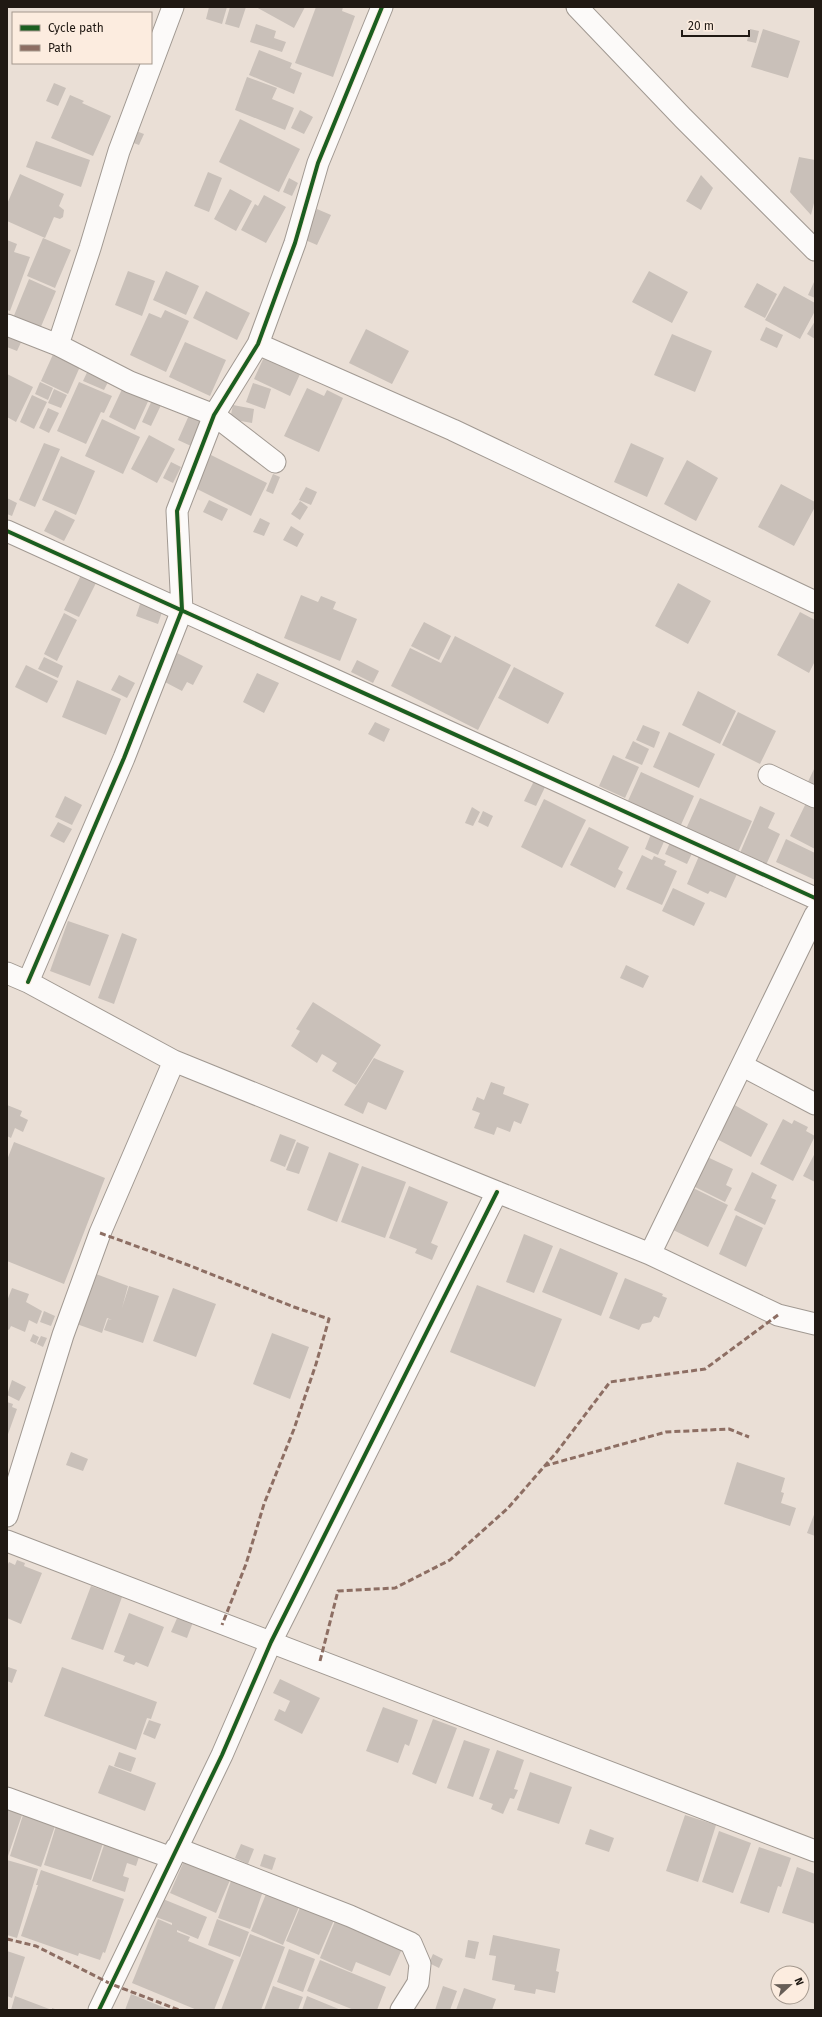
<svg xmlns="http://www.w3.org/2000/svg" width="822" height="2017" viewBox="0 0 822 2017" font-family="'Fira Sans',sans-serif">
  <style>
    .building { fill: #c9c0b9 }
    .lines { fill: none; stroke-linecap: round; stroke-linejoin: round }
    .minor-casing { stroke: #a19992; stroke-width: 23 }
    .minor { stroke: #fcfaf9; stroke-width: 21 }
    .quiet { stroke: #8d6e63; stroke-width: 3; stroke-dasharray: 6 3; stroke-linecap: butt }
    .cycleway-casing { stroke: #fcecdf; stroke-width: 6 }
    .cycleway { stroke: #1b5e20; stroke-width: 4 }
  </style>
  <rect width="100%" height="100%" fill="#eadfd6"/>
  <path class="building" d="M209 7H227L222 24 206 19Z
    M230 7H246L239 28 225 24Z
    M256 7H305L294 28Z
    M316 7H343L342 11 355 16 333 77 295 63Z
    M256 24 276 31 274 38 286 42 282 52 250 42Z
    M750 29 759 31 756 43 747 41Z
    M763 29 800 41 788 78 751 67Z
    M259 50 292 63 290 68 302 73 294 94 249 75Z
    M247 77 277 88 272 99 294 108 285 130 235 110Z
    M54 83 66 88 58 106 46 101Z
    M70 95 84 101 82 103 111 116 93 156 51 138Z
    M300 110 313 117 304 134 291 128Z
    M240 119 300 149 279 192 219 162Z
    M136 131 144 134 139 145 131 142Z
    M36 141 90 160 81 187 26 167Z
    M799 157 815 160V199L811 215 790 192Z
    M208 172 222 178 209 212 194 206Z
    M20 174 64 194 59 206 64 210 63 217 60 219 54 217 45 238 7 221V204Z
    M701 175 713 188 701 210 686 201Z
    M289 178 298 183 292 196 283 192Z
    M230 189 252 201 236 231 214 219Z
    M264 195 286 207 266 243 241 230 255 204 258 206Z
    M317 209 331 215 317 245 303 239Z
    M43 238 71 250 55 288 27 276Z
    M7 240 17 244 14 252 30 257 10 311 7 310Z
    M128 271 155 281 142 316 115 305Z
    M166 271 199 286 186 315 153 300Z
    M649 271 688 292 672 323 632 302Z
    M29 279 56 291 40 329 13 318Z
    M814 282 815 283V298L808 295Z
    M757 283 777 294 765 318 744 307Z
    M784 286 815 303V311L800 339 765 320Z
    M206 291 250 313 237 340 193 318Z
    M165 310 189 321 166 372 130 355 149 313 161 318Z
    M815 321V339L807 334Z
    M766 327 783 335 777 348 760 340Z
    M366 329 409 351 392 384 349 363Z
    M7 331 23 338 17 351 7 347Z
    M672 334 712 351 695 392 654 375Z
    M185 342 226 360 210 396 169 377Z
    M55 350 82 362 68 394 41 381Z
    M265 355 301 372 290 396 254 379Z
    M90 366 111 376 104 390 83 381Z
    M7 374 33 387 16 422 7 417Z
    M40 382 53 388 48 400 35 394Z
    M79 382 112 396 104 413 101 412 86 444 57 431Z
    M253 383 271 389 265 409 246 402Z
    M124 385 150 397 135 430 109 417Z
    M307 388 324 396 327 390 343 398 319 452 284 436Z
    M54 389 67 395 61 408 48 403Z
    M32 395 47 402 34 429 20 422Z
    M153 398 162 403 151 426 142 422Z
    M233 405 254 409 252 423 230 419Z
    M48 408 59 413 49 433 39 428Z
    M190 413 203 419 191 446 178 440Z
    M102 419 140 437 123 474 85 456Z
    M149 435 175 449 157 483 131 469Z
    M44 443 60 449 35 507 19 500Z
    M631 443 664 458 647 497 614 482Z
    M211 455 267 483 251 516 195 488Z
    M61 456 95 471 76 515 42 500Z
    M687 460 718 478 696 521 664 504Z
    M171 462 181 467 173 483 163 478Z
    M273 474 280 477 273 494 266 491Z
    M781 484 815 502V507L794 546 758 527Z
    M306 487 317 492 311 505 299 500Z
    M7 498 17 503 12 516 7 514Z
    M209 500 228 509 222 521 203 512Z
    M300 501 308 507 300 520 291 514Z
    M55 510 75 520 64 541 44 531Z
    M260 518 270 523 264 536 253 532Z
    M291 526 304 534 297 547 283 540Z
    M82 573 97 581 79 617 64 610Z
    M678 583 711 601 688 644 655 626Z
    M301 595 318 602 321 596 336 602 333 609 357 619 340 661 284 638Z
    M141 601 163 609 158 624 136 616Z
    M800 612 815 620V661L809 673 777 655Z
    M64 613 77 620 57 661 44 654Z
    M424 622 451 636 439 660 411 646Z
    M455 636 511 665 478 730 391 686 410 648 441 663Z
    M177 653 203 666 193 685 187 682 182 691 163 681Z
    M44 657 63 666 58 678 38 669Z
    M357 660 379 671 373 683 351 672Z
    M26 665 58 681 47 703 15 687Z
    M514 667 564 693 548 724 498 698Z
    M257 673 279 683 264 713 243 702Z
    M119 675 135 683 127 698 111 690Z
    M77 680 121 699 106 735 62 717Z
    M698 691 736 711 720 744 682 725Z
    M738 712 776 731 760 764 722 745Z
    M375 722 390 729 384 742 368 734Z
    M643 725 660 732 654 748 636 740Z
    M669 732 715 754 699 788 653 767Z
    M633 741 649 749 642 765 625 758Z
    M613 755 639 767 625 798 599 786Z
    M815 767V792L805 788Z
    M641 772 694 796 680 827 627 803Z
    M535 779 546 785 536 806 524 801Z
    M65 796 82 805 72 825 55 817Z
    M700 798 752 821 738 852 686 829Z
    M544 799 586 820 562 868 521 847Z
    M807 801 815 805V849L790 836Z
    M760 806 775 813 768 828 780 834 766 865 740 853Z
    M472 807 480 812 473 826 465 823Z
    M483 811 493 816 488 827 478 822Z
    M58 822 72 829 64 843 50 836Z
    M589 827 629 847 618 869 623 872 615 888 570 865Z
    M653 829 667 835 658 855 645 849Z
    M672 838 694 849 687 864 665 854Z
    M786 839 815 853V880L776 862Z
    M642 855 652 860 654 856 666 861 664 865 677 871 662 905 626 889Z
    M699 856 737 874 726 898 710 891 708 894 687 884Z
    M673 888 705 903 694 926 662 911Z
    M68 921 109 935 90 986 50 971Z
    M122 933 137 939 114 1004 98 998Z
    M626 965 649 976 643 988 620 978Z
    M313 1002 381 1045 356 1085 332 1071 337 1063 322 1054 317 1063 291 1046 300 1031 296 1029Z
    M374 1058 404 1071 386 1110 368 1102 363 1114 344 1105Z
    M491 1082 505 1087 503 1094 529 1104 521 1124 514 1121 510 1132 497 1127 494 1135 474 1128 480 1113 472 1110 477 1097 484 1100Z
    M731 1103 768 1124 751 1157 713 1137Z
    M7 1105 22 1111 20 1116 28 1120 23 1132 15 1128 11 1138 7 1136Z
    M783 1119 792 1124 794 1120 808 1127 806 1131 815 1136 793 1181 760 1164Z
    M280 1134 296 1140 285 1167 270 1161Z
    M14 1142 105 1178 64 1284 7 1261V1160Z
    M297 1142 309 1147 299 1174 286 1170Z
    M329 1152 359 1164 337 1222 307 1210Z
    M815 1153V1182L803 1176Z
    M703 1155 733 1169 726 1185 732 1188 725 1202 689 1184Z
    M362 1166 406 1182 385 1238 341 1222Z
    M752 1172 777 1185 771 1198 776 1200 765 1225 734 1210Z
    M409 1186 448 1202 431 1243 438 1246 432 1260 415 1253 417 1249 389 1238Z
    M689 1186 728 1205 708 1247 669 1228Z
    M736 1215 763 1228 746 1267 719 1254Z
    M524 1234 553 1246 534 1293 506 1282Z
    M560 1248 618 1273 601 1316 542 1292Z
    M88 1271 128 1286 122 1308 129 1286 159 1296 143 1343 104 1330 108 1319 112 1320 117 1305 112 1320 107 1318 102 1333 71 1322Z
    M625 1278 663 1294 662 1296 667 1298 659 1318 654 1316 651 1322 642 1324 639 1330 609 1318Z
    M477 1285 562 1319 535 1387 450 1352Z
    M12 1288 29 1294 26 1302 42 1311 37 1324 29 1320 25 1332 11 1326 9 1330 7 1329V1301Z
    M173 1288 216 1304 196 1357 153 1341Z
    M44 1311 55 1316 51 1326 40 1322Z
    M272 1333 309 1347 290 1399 253 1384Z
    M33 1334 39 1337 36 1344 30 1341Z
    M41 1336 47 1338 43 1347 37 1344Z
    M12 1380 26 1387 19 1401 7 1395Z
    M7 1402 13 1404 12 1407 17 1409 7 1437Z
    M71 1452 88 1459 83 1471 66 1465Z
    M737 1462 785 1478 781 1492 784 1493 781 1503 796 1508 790 1526 724 1504Z
    M815 1512V1536L807 1533Z
    M17 1560 25 1563 24 1566 42 1573 21 1624 7 1618V1566L9 1562 15 1565Z
    M91 1586 122 1597 103 1650 71 1639Z
    M129 1613 164 1627 148 1667 136 1662 134 1665 123 1661 125 1656 114 1652Z
    M178 1616 193 1622 187 1638 171 1632Z
    M8 1667 17 1670 12 1683 7 1681Z
    M62 1667 157 1702 151 1719 147 1718 136 1750 44 1716Z
    M280 1679 320 1698 302 1734 274 1720 279 1709 285 1712 290 1701 273 1693Z
    M383 1707 418 1720 409 1746 405 1744 398 1763 366 1751Z
    M433 1719 457 1728 436 1784 412 1774Z
    M149 1720 161 1724 155 1739 143 1734Z
    M464 1740 490 1749 473 1797 447 1788Z
    M497 1750 524 1760 514 1789 518 1790 514 1799 510 1798 503 1814 491 1809 493 1804 479 1799Z
    M119 1752 136 1758 131 1772 114 1766Z
    M109 1765 156 1783 145 1811 98 1793Z
    M530 1772 572 1787 559 1824 517 1810Z
    M7 1806 23 1812 7 1859Z
    M23 1815 55 1826 41 1867 10 1856Z
    M685 1815 716 1825 698 1882 666 1871Z
    M56 1826 103 1843 91 1880 44 1865Z
    M590 1829 614 1838 609 1852 585 1844Z
    M719 1831 751 1843 733 1893 702 1882Z
    M105 1842 140 1854 136 1866 127 1863 123 1876 129 1878 125 1892 92 1881Z
    M241 1844 254 1849 248 1864 235 1858Z
    M759 1847 791 1858 781 1887 778 1886 769 1913 740 1903Z
    M264 1854 276 1858 272 1870 260 1866Z
    M7 1860 38 1869 17 1938 7 1935Z
    M184 1861 230 1880 216 1913 170 1893Z
    M797 1867 815 1874V1924L782 1913Z
    M41 1870 124 1899 105 1953 103 1952 100 1960 79 1953 78 1956 21 1936 38 1885H36Z
    M232 1878 263 1891 250 1929 218 1918Z
    M268 1889 301 1902 283 1945 251 1931Z
    M163 1899 207 1917 198 1939 177 1930V1932L190 1937 188 1941 234 1960 214 2010H197L132 1983 158 1919 172 1925V1923L156 1917Z
    M301 1905 334 1920 319 1955 286 1941Z
    M217 1919 249 1932 240 1957 208 1945Z
    M335 1921 402 1949 390 1976 356 1962 352 1972 320 1958Z
    M250 1934 285 1947 261 2010H221Z
    M493 1935 560 1949 556 1971 559 1972 555 1993 536 1989 535 1994 514 1990 515 1985 492 1980 496 1956 489 1955Z
    M468 1940 479 1942 475 1959 465 1957Z
    M289 1949 315 1959 303 1992 277 1982Z
    M7 1951 25 1957 12 1998 7 1996Z
    M433 1954 443 1959 439 1968 429 1963Z
    M320 1960 386 1987 377 2010H354L307 1991Z
    M273 1986 303 1997 298 2010H264Z
    M443 1986 457 1991 450 2010H435Z
    M464 1988 496 1999 492 2010H456Z
    M131 1994 170 2010H125Z
    M15 1996 52 2010V2008L58 2010H11Z
    M307 1996 341 2010H302Z"/>
  <g class="lines">
    <g class="minor-casing">
      <path id="minor" d="M577 7 683 118 815 250
        M7 325 58 345 130 382 214 415 275 462
        M258 344 453 430 815 602
        M58 345 90 248 119 151 173 7
        M7 531 815 898
        M769 775 815 797
        M7 973 28 982 174 1061 650 1254 778 1315 815 1324
        M28 982 124 758 182 610 177 511 214 415 258 344 295 243 318 163 382 7
        M743 1066 815 1104
        M650 1254 815 915
        M7 1516 63 1335 100 1233 174 1061
        M7 1541 815 1851
        M7 1798 172 1858
        M176 1848 350 1916 411 1943 420 1964 418 1983 401 2010
        M99 2010 222 1755 271 1642 497 1192"/>
    </g>
    <use href="#minor" class="minor"/>
    <path class="quiet" d="M100 1233 188 1265 294 1307 329 1319 316 1364 294 1429 264 1504 246 1564 222 1625
      M544 1466 666 1432 729 1429 749 1437
      M320 1661 338 1591 395 1588 450 1560 508 1508 556 1453 610 1382 705 1369 778 1315
      M7 1939 36 1946 111 1984 179 2010"/>
    <g class="cycleway-casing">
      <path id="cycleway" d="M7 531 815 898
        M28 982 124 758 182 610 177 511 214 415 258 344 295 243 318 163 382 7
        M99 2010 222 1755 271 1642 497 1192"/>
    </g>
    <use href="#cycleway" class="cycleway"/>
  </g>
  <rect width="822" height="2017" fill="none" stroke="#201913" stroke-width="16"/>
  <rect x="12" y="12" width="140" height="52" fill="#fcecdf" stroke="#a4988d"/>
  <rect x="20" y="25" width="20" height="6" fill="#1b5e20" stroke="#a4988d"/>
  <text x="48" y="32" font-size="12" fill="#201913">Cycle path</text>
  <rect x="20" y="45" width="20" height="6" fill="#8d6e63" stroke="#a4988d"/>
  <text x="48" y="52" font-size="12" fill="#201913">Path</text>
  <g transform="translate(790 1985) rotate(68)"><circle r="19" fill="#fcecdf" stroke="#a4988d"/>
  <path d="M0-3L7 15L0 10L-7 15Z" fill="#675e57"/>
  <text y="-6" font-size="11" font-weight="bold" text-anchor="middle" fill="#201913">N</text>
  </g>
  <path d="M682 30v6h67v-6" fill="none" stroke="#201913" stroke-width="2"/>
  <text x="688" y="30" font-size="12" fill="#201913" stroke="#fcecdf" stroke-width="3" paint-order="stroke">20 m</text>
</svg>
